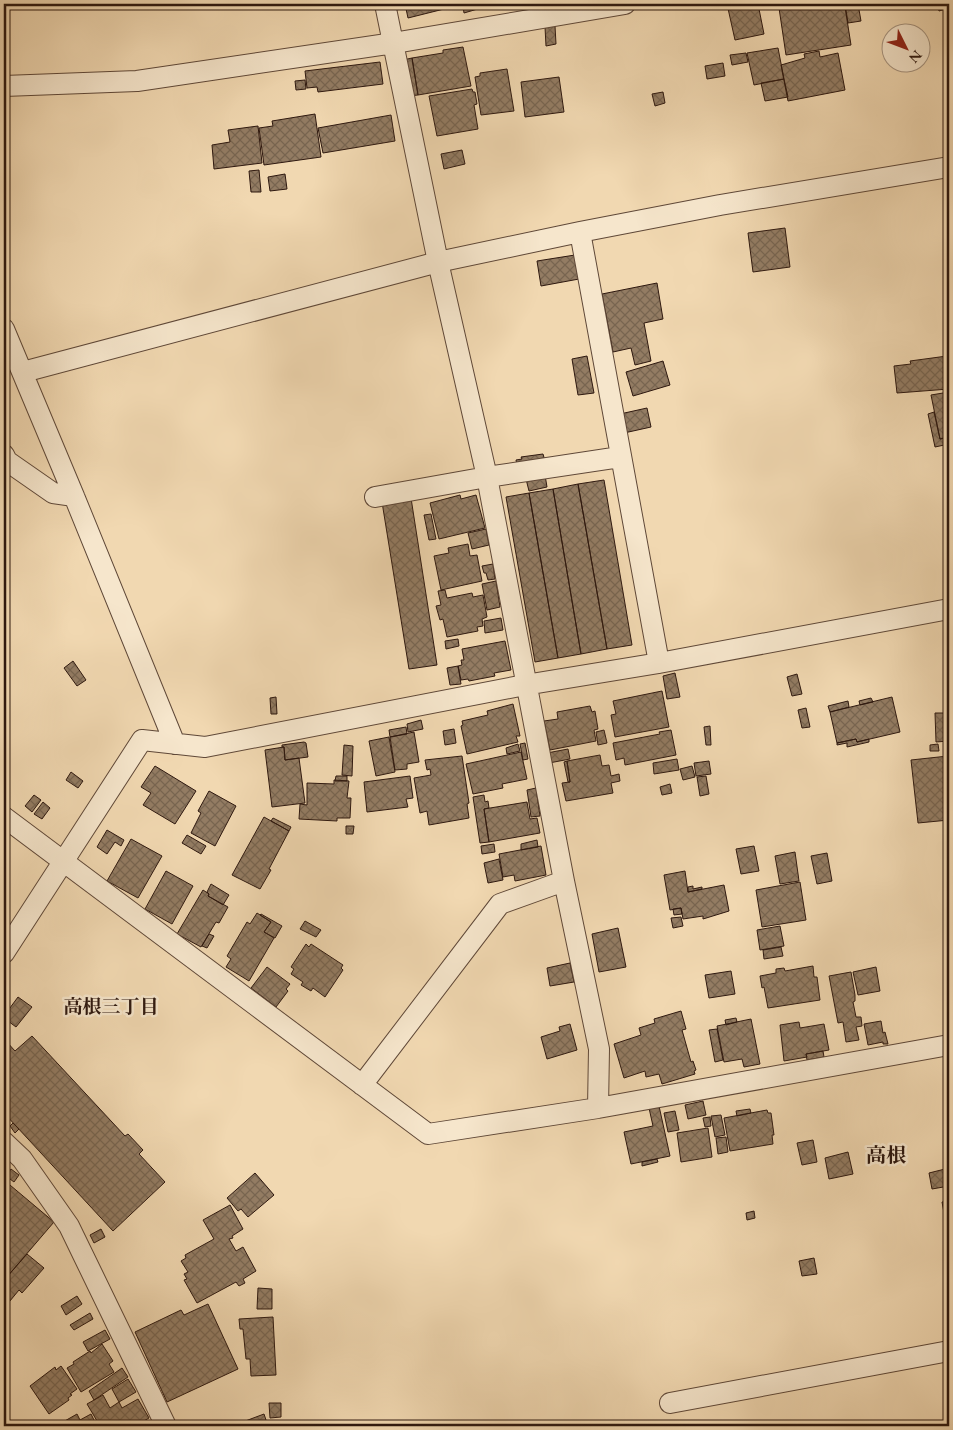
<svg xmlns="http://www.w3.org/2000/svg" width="953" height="1430" viewBox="0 0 953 1430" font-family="'EB Garamond','Noto Serif JP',serif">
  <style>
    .building { fill: url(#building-cross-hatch); stroke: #2e180f }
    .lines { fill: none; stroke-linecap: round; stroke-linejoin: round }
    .minor-casing { stroke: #5f4838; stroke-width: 22 }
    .minor { stroke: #f6e6cc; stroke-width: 20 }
    .labels { text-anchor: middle; stroke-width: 5; stroke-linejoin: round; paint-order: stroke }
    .neighbourhood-label { font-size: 19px; font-weight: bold; fill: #2e180f; stroke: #f6e6cc }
    .quarter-label { font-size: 20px; font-weight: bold; fill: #2e180f; stroke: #f6e6cc }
  </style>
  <defs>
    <pattern id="building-cross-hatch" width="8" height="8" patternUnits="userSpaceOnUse" patternTransform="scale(1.25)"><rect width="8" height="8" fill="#937c63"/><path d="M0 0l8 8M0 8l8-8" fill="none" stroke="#786550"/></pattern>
  </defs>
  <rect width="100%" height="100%" fill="#f1d8b1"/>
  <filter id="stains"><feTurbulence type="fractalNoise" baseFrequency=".004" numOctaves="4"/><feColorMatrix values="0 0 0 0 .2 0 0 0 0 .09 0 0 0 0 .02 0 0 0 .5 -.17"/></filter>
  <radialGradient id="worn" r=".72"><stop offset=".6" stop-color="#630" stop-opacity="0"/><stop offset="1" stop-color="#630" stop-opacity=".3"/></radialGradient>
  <path class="building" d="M405 4H447L448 8 408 18Z
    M449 4H484L481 5V8L464 13 463 6 451 9Z
    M727 4H758L764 34 735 40Z
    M806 4H814L815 8 841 4V7H845L851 45 786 55 779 8Z
    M845 4H858L861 21 848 23Z
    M875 4H909L876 9Z
    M937 4H949V8L939 11Z
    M555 26 556 44 546 46 545 27Z
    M463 47 471 86 418 95 412 58 443 53V50Z
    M778 48 784 79 754 85 747 53Z
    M819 51 820 57 838 53 845 90 788 101 781 65 805 58 804 54Z
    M746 53 748 62 732 65 730 55Z
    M412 58 418 95 409 96 403 60Z
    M380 62 383 84 318 92 317 87 307 88 305 71Z
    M723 63 725 76 707 79 705 66Z
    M507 69 514 111 481 115 475 77 480 76V73Z
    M559 77 564 112 525 117 521 82Z
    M784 79 788 97 765 101 761 83Z
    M305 80 306 89 296 90 295 81Z
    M472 89 473 92H475L477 104 474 105 478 129 437 136 429 96Z
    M663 92 665 103 655 106 652 94Z
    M315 114 321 157 264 165 259 128 273 126 272 121Z
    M391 115 395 141 323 153 318 128Z
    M258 126 262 163 214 169 212 145 230 142 228 130Z
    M462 150 465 164 444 169 441 154Z
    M259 170 261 192H251L249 171Z
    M285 174 287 189 270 191 268 177Z
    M785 228 790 267 753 272 748 233Z
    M575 255 579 279 541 286 537 261Z
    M657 283 663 319 644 323 651 361 635 365 631 348 613 352 602 294Z
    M587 356 594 393 578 395 572 359Z
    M947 356 949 389 897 393 894 366 911 364 910 361Z
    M663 361 670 385 633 396 626 372Z
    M949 392V437L940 439 931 395Z
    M647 408 651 427 624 433 620 414Z
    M934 412 940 439 949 437V444L935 447 928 414Z
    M543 454 545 461 517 465 516 460 522 459 521 457Z
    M545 475 547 487 529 491 526 479Z
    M604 480 632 645 607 649 578 484Z
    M578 484 607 649 581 654 553 489Z
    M553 489 581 654 558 658 529 493Z
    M529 493 558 658 535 662 506 497Z
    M460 495 461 499 476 495 485 528 439 539 430 503Z
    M411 498 437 665 409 669 382 502Z
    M431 514 436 539 429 540 424 515Z
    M486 529 489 545 472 549 468 533Z
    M468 544 470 556 477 555 482 581 441 590 434 556 449 553 448 548Z
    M493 564 495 579 488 580 486 573H484L482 566Z
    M496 581 500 607 487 610 482 584Z
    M445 590 447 598 472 593 473 597 483 595 487 617 482 619 483 626 477 627 478 631 447 637 443 619 440 620 436 606 441 605 438 591Z
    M501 618 503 630 485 633 484 621Z
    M458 639 459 646 446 649 445 641Z
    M505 641 511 670 494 673 495 676 469 681 468 679 461 680 458 666 462 665 461 660H464L462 649Z
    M73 661 86 680 77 686 64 668Z
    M458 666 461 684 450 685 447 668Z
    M675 673 680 697 667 699 663 676Z
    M797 674 802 694 792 696 787 677Z
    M662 691 669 727 615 737 611 715 616 714 613 701Z
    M276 697 277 714H271L270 698Z
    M892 697 900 732 857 742 856 739 837 743 830 712Z
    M871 698 873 702 860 705 859 701Z
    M848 701 849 707 830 712 828 706Z
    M513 704 520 736H516L518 742 467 754 461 726 463 725 462 721 488 715 487 711Z
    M590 706 592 712 595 711 598 729 594 730 596 741 550 750 544 721 558 719 557 712Z
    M806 708 810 727 802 728 798 710Z
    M935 713H949V741L936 742Z
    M421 720 423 729 408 732 407 724Z
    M710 726 711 745H706L704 727Z
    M406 727 407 734 390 737 389 730Z
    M454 729 456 743 445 745 443 731Z
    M604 730 607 743 598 745 596 732Z
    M671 730 676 755 625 765 624 758 616 760 613 743 660 734 659 732Z
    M414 732 419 762 407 764V769L395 770 390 737Z
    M389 737 395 772 376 776 369 741Z
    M856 739 857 742 869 739V742L847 747V743L837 745V743Z
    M304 742 306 743 308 757 285 760 284 747H282V745Z
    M525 743 528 759 523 760 520 744Z
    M518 744 520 751 507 754 506 748Z
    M938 744 939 751H930V745Z
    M344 745 353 746 352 776 342 775Z
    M284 747 285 760 299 758 305 803 272 807 265 750Z
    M568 749 570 759 549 763 547 753Z
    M521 752 527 779 502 784 503 788 473 794 466 764Z
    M600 755 602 766 609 765 611 776 619 774 620 781 611 783 613 793 566 801 562 783 570 782 567 761Z
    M462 756 469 803 467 804 469 818 429 825 427 811 420 813 414 778 431 775 430 769 427 770 425 760Z
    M948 756 949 820 918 823 911 760Z
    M677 759 679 770 654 774 653 763Z
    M567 761 570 782H568L564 762Z
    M709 761 711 774 696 776 694 763Z
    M155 766 196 791 175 824 143 805 151 793 141 787Z
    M692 766 695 777 683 780 680 769Z
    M71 772 83 781 78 788 66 780Z
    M336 776H347V781H335Z
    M410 776 413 798 406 799 408 807 367 812 364 782Z
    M706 776 709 794 700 796 697 777Z
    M334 780 349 781 347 798H351L350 818H337V821L299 819 300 804 307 805V783L334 784Z
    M670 784 672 793 662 795 660 787Z
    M536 788 540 816 531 817 527 790Z
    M209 791 236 806 215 846 191 833 201 813 198 811Z
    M34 795 41 800 32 812 25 806Z
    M484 795 485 802 488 801 489 808 484 809 489 842 480 843 473 797Z
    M43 802 50 808 42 819 34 814Z
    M527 802 530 819 537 818 540 833 489 842 484 809Z
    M264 817 289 831 269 869 271 870 260 889 232 875Z
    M273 818 291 827 289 831 271 821Z
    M346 826H354L353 834H346Z
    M107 830 124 840 121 846 115 842 107 854 97 847Z
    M187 835 206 846 201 854 182 843Z
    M131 839 162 856 138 898 107 881Z
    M537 840 538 847 521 850V844Z
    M494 844 495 852 482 854 481 846Z
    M541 846 546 875 515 881 514 875 503 877 499 854Z
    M754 846 759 871 741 874 736 849Z
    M795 852 799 881 780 884 775 856Z
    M827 853 832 881 817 884 811 856Z
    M499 859 503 880 488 883 484 863Z
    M166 871 193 886 172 924 145 909Z
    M685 871 688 892 724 885 729 911 703 919V916L683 919 681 908 670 910 664 875Z
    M800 882 806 920 762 927 756 890Z
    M211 884 229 895 223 905 208 896 209 894 207 892Z
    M693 886V889L702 887V889L688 892V887Z
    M203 890 209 894 208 896 228 907 219 923 216 922 201 947 177 934Z
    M681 908 682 914 674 915 673 909Z
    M257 913 271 922 264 932 274 938 249 981 226 967 231 959 227 956 247 922 250 924Z
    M261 914 282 926 275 938 264 932 271 922 260 915Z
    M681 917 683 926 673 928 671 918Z
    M305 921 321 930 316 937 300 929Z
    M780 926 784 946 760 950 757 930Z
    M618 928 626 967 599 972 592 934Z
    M209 934 214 936 207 948 202 946Z
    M306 944 309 947 311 944 343 965 341 968 343 970 325 997 313 988 311 991 301 985 303 982 291 974 294 969 291 967Z
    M781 947 783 956 764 959 763 950Z
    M570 963 574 982 550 986 547 968Z
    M813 966 814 977H817L820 1000 768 1008 764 987 762 988 760 976 776 973V969L784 968 785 971Z
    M267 967 290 984 286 989 288 991 276 1007 251 988Z
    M876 967 880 991 858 995 853 972Z
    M731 971 735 994 709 998 705 975Z
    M851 972 855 995V1001L853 1002 856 1017H861L862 1026 856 1027 859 1040 846 1042 843 1022 838 1023 829 976Z
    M18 997 32 1007 16 1027 4 1018V1016Z
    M681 1011 686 1029 682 1030 691 1062 693 1061 696 1070 694 1071 695 1074 662 1084 659 1074 646 1077 645 1071 624 1078 614 1044 641 1035 639 1028 655 1023 654 1019Z
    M736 1018 737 1022 726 1025 725 1020Z
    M751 1019 760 1064 744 1067 742 1059 724 1062 717 1026Z
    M881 1021 883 1033 885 1032 888 1044H883V1042L868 1045 864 1024Z
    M799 1022 800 1028 824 1024 829 1050 806 1054 807 1057 784 1061 780 1025Z
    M570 1024 577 1050 547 1059 541 1037 560 1031 559 1027Z
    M717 1029 723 1060 715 1062 709 1030Z
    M32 1036 125 1136 128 1134 143 1150 139 1154 165 1182 113 1231 4 1113V1043L6 1041 15 1051Z
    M823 1051 824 1057 807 1060 806 1054Z
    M703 1101 706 1115 688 1119 685 1105Z
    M659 1106 670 1156 631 1164 624 1132 653 1126 649 1108Z
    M750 1109 751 1113 737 1116 736 1111Z
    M767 1110 768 1113H771L774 1135H772L773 1144 730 1151 724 1118Z
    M675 1111 679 1130 668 1132 664 1113Z
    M721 1115 725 1135 715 1137 711 1116Z
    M710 1117 711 1126 705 1127 703 1118Z
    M13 1123 19 1129 15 1133 10 1126Z
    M708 1128 712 1157 681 1162 677 1133Z
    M726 1137 728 1152 718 1154 716 1138Z
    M813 1140 817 1162 802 1165 797 1143Z
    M848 1152 853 1174 829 1179 825 1158Z
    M657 1159 658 1162 642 1166V1162Z
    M949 1168V1186L932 1189 929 1173Z
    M11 1169 19 1175 14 1182 6 1176Z
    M255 1173 274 1195 248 1217 241 1209 238 1211 227 1198Z
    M4 1180 54 1222 6 1278 4 1276Z
    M949 1201V1223L946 1224 942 1202Z
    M230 1205 243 1229 232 1236 233 1238 229 1239 236 1251 243 1247 256 1271 243 1279 245 1283 239 1286 236 1282 197 1303 184 1280 187 1279 184 1274 188 1272 181 1261 186 1258 185 1255 214 1239 203 1220Z
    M754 1211 755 1218 747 1220 746 1213Z
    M949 1225V1240H947L945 1226Z
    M101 1229 105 1237 94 1243 90 1235Z
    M27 1254 44 1268 22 1293 19 1290 5 1307 4 1276 6 1278Z
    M814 1258 817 1274 802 1276 799 1261Z
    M258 1288 272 1289V1309H257Z
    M77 1296 82 1304 66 1315 61 1306Z
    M208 1304 238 1369 167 1402 135 1332 181 1310 184 1315Z
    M90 1313 93 1319 74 1330 70 1325Z
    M273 1317 276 1375 251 1376 250 1359H246L243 1329H240L239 1319Z
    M105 1330 110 1339 88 1351 83 1342Z
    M102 1344 113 1361 109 1364 114 1372 81 1392 67 1368 74 1364 73 1362 90 1351 91 1353Z
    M61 1366 77 1389 70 1394 72 1395 68 1398 69 1400 49 1414 30 1386 55 1367 56 1370Z
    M122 1368 128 1377 94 1400 89 1391Z
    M128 1379 136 1392 119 1402 112 1389Z
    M103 1395 110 1408 119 1402 122 1408 138 1399 149 1418 135 1426H100L87 1404Z
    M269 1403H281V1417L270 1418Z
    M77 1414 80 1420 91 1414 97 1426H56Z
    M264 1414 268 1426H232Z"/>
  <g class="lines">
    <g class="minor-casing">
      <path id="minor" d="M385 4 438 262 487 477 564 881 599 1049 598 1108
        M4 86 137 81 394 43 625 4
        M580 232 659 663
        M4 329 74 496 175 744
        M23 372 438 262 580 232 720 205 949 167
        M4 455 7 461 53 493 74 496
        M375 497 487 477 620 457
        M4 817 428 1134 598 1108 949 1045
        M4 953 142 740 205 747 525 685 659 663 949 609
        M362 1085 500 904 564 881
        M4 1142 22 1159 69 1226 166 1426
        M670 1403 949 1351"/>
    </g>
    <use href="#minor" class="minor"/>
  </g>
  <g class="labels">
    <g class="neighbourhood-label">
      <text x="111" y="1013">高根三丁目</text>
    </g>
    <g class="quarter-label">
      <text x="886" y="1162">高根</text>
    </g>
  </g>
  <rect width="953" height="1430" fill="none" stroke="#f1d8b1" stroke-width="20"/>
  <rect x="5" y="5" width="943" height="1420" fill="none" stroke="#2e180f" stroke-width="2.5"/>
  <rect x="10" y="10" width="933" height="1410" fill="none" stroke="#2e180f"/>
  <g transform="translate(906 48) rotate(132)"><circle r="24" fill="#f6e6cc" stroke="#a69480"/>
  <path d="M0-4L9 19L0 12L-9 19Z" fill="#8f2418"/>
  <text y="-8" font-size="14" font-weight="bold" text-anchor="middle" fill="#2e180f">N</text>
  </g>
  <rect width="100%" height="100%" filter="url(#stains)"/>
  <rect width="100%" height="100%" fill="url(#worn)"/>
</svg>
